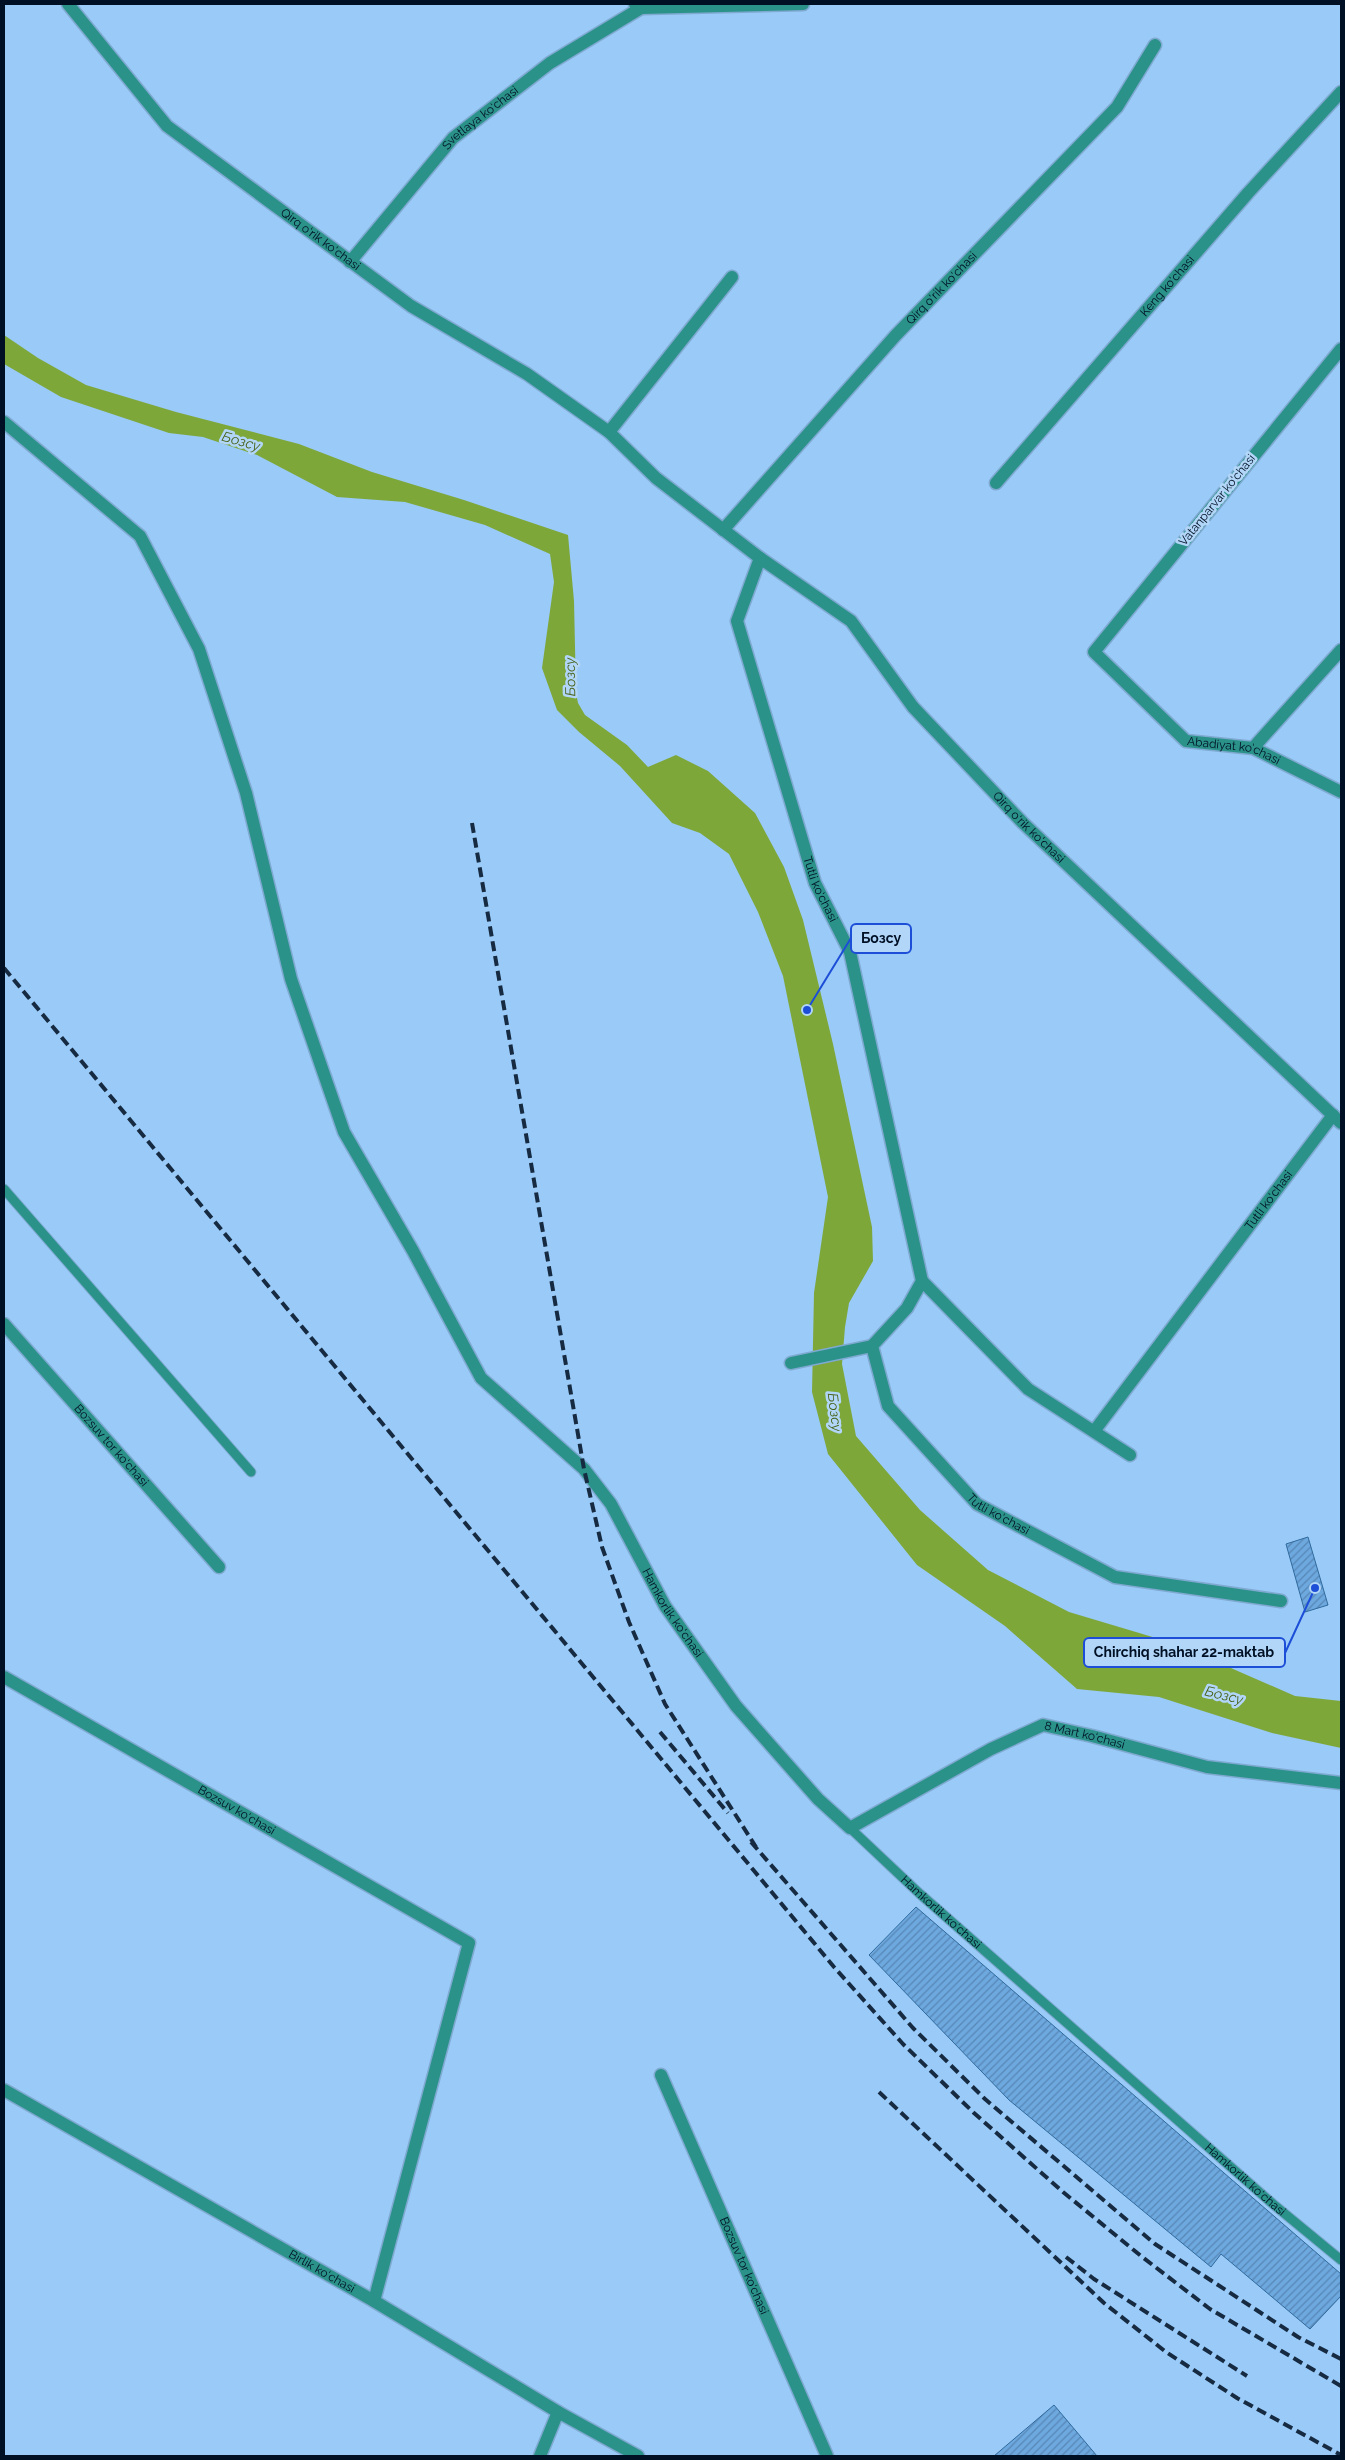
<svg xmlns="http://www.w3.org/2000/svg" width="1345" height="2460" viewBox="0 0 1345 2460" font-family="Raleway,sans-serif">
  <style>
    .water { fill: #7ea73a }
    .building { fill: url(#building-hatch); stroke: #306a9d }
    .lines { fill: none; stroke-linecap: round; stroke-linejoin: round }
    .lane-casing { stroke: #7ea9d1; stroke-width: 11 }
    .street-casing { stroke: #7ea9d1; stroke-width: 15 }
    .lane { stroke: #2b928a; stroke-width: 9 }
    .street { stroke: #2b928a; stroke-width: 12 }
    .rail { stroke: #162b42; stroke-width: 4; stroke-dasharray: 10 5; stroke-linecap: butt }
    .labels { text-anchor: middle; stroke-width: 5; stroke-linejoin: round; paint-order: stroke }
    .street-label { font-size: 12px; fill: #001024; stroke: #b2d6f8 }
    .water-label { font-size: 14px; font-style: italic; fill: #476116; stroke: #b2d6f8 }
    .leader { fill: none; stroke: #1d4ed8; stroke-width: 2 }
    .callout-dot { fill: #1d4ed8; stroke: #b2d6f8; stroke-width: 2 }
    .callout { fill: #b2d6f8; stroke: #1d4ed8; stroke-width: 2 }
    .callout-label { font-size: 14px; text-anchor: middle; font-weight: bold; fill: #001024 }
  </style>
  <defs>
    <pattern id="building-hatch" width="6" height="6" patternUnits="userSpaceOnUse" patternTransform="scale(1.25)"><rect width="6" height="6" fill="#6da8df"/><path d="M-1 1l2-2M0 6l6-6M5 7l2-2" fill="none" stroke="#5787b5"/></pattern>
  </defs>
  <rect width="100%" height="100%" fill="#9acaf7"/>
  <path class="water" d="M4 335 38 358 86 385 176 412 299 444 372 472 464 500 568 535 574 601 576 693 578 703 585 715 627 745 648 767 676 755 708 771 755 813 784 867 803 920 833 1044 872 1227 873 1261 849 1303 845 1327 842 1364 856 1436 920 1510 988 1570 1069 1612 1176 1644 1295 1696 1341 1701V1748L1272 1733 1159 1697 1077 1689 1005 1626 917 1565 828 1454 812 1392 814 1293 828 1197 783 976 758 912 729 854 700 833 672 823 620 766 579 732 557 710 542 668 554 582 550 554 485 525 405 502 337 497 257 455 203 437 169 433 61 397 4 364Z"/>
  <path class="building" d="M1308 1537 1328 1605 1305 1612 1286 1544Z
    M916 1907 1341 2274V2296L1310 2329 1221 2254 1211 2267 1009 2100 869 1955Z
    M1054 2405 1097 2456H994Z"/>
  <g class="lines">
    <g class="lane-casing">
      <g id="lane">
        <path d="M4 1189 251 1472"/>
        <path id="s1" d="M850 1828 920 1894 1273 2204 1341 2260"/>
      </g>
    </g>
    <g class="street-casing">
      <g id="street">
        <path id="s2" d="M68 4 167 126 411 306 527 374 609 432 656 478 760 558 851 621 913 707 1023 823 1341 1123"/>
        <path d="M635 4 641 8 803 4"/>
        <path id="s3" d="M350 262 453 138 550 63 641 8"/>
        <path id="s4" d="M1341 349 1094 652 1186 741 1253 748 1341 792"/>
        <path id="s5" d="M4 422 140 536 199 649 246 793 291 979 344 1132 413 1251 481 1378 584 1469 611 1504 665 1606 736 1706 818 1799 850 1828 991 1749 1043 1725 1092 1736 1207 1767 1341 1783"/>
        <path d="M609 432 732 277"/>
        <path id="s6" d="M996 483 1248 193 1341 92"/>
        <path id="s7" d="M723 530 896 335 1117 107 1155 45"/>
        <path id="s8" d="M760 558 737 621 815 883 850 952 922 1281 907 1308 872 1346 888 1406 977 1504 1115 1577 1281 1601"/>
        <path d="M1253 748 1341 650"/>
        <path d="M922 1281 1028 1389 1130 1455"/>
        <path id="s9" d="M4 1324 219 1567"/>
        <path d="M791 1363 872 1346"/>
        <path id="s10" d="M1095 1430 1333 1115"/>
        <path id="s11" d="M4 1677 469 1943 374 2301"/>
        <path id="s12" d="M661 2075 827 2456"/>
        <path id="s13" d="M4 2090 374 2301 558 2412 638 2456"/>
        <path d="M540 2456 558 2412"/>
      </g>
    </g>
    <use href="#lane" class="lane"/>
    <use href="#street" class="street"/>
    <path class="rail" d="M472 823 584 1469 602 1547 629 1622 665 1704 756 1847
      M4 968 834 1967 903 2044 974 2113 1063 2192 1141 2256 1210 2309 1341 2386
      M660 1732 728 1813
      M751 1842 913 2028 985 2099 1155 2244 1298 2337 1341 2359
      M879 2092 1104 2303 1166 2352 1237 2398 1341 2455
      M1066 2257 1094 2279 1247 2376"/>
  </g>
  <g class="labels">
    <g class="street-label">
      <text dy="4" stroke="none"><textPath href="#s3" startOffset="195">Svetlaya ko‘chasi</textPath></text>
      <text dy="4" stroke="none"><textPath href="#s2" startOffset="348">Qirq o‘rik ko‘chasi</textPath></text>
      <text dy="4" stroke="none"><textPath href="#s6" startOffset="261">Keng ko‘chasi</textPath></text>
      <text dy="4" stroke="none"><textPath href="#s7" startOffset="326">Qirq o‘rik ko‘chasi</textPath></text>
      <text transform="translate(1217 500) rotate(-51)" y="4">Vatanparvar ko‘chasi</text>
      <text dy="4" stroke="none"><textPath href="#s4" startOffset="568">Abadiyat ko‘chasi</textPath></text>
      <text dy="4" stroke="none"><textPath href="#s2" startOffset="1276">Qirq o‘rik ko‘chasi</textPath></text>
      <text dy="4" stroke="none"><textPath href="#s8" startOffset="348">Tutli ko‘chasi</textPath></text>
      <text dy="4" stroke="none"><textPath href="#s10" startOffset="288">Tutli ko‘chasi</textPath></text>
      <text dy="4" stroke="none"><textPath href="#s9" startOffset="162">Bozsuv tor ko‘chasi</textPath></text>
      <text dy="4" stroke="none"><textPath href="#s8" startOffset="1055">Tutli ko‘chasi</textPath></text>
      <text dy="4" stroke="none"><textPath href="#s5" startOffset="1398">Hamkorlik ko‘chasi</textPath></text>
      <text dy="4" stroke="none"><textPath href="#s5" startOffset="1940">8 Mart ko‘chasi</textPath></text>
      <text dy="4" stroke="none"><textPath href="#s11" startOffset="268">Bozsuv ko‘chasi</textPath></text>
      <text dy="4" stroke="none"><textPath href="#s1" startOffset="124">Hamkorlik ko‘chasi</textPath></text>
      <text dy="4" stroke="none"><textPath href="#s1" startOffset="529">Hamkorlik ko‘chasi</textPath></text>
      <text dy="4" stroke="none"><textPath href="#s12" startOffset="208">Bozsuv tor ko‘chasi</textPath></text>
      <text dy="4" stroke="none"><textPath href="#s13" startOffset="366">Birlik ko‘chasi</textPath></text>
    </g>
    <g class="water-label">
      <text transform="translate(241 441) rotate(16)" y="5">Бозсу</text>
      <text transform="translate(570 677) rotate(-91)" y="5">Бозсу</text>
      <text transform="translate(835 1412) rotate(83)" y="5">Бозсу</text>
      <text transform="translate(1224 1695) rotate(14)" y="5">Бозсу</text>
    </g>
  </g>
  <path class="leader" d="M807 1010L851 938M1315 1588L1285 1653"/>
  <g class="callout-dot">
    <circle cx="807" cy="1010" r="5"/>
    <circle cx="1315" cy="1588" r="5"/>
  </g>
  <g class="callout">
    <rect x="851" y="924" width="60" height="29" rx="5"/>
    <rect x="1084" y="1638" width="201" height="29" rx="5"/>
  </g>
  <g class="callout-label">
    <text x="881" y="943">Бозсу</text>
    <text x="1184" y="1657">Chirchiq shahar 22-maktab</text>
  </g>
  <rect width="1345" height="2460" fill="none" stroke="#001024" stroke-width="10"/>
</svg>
